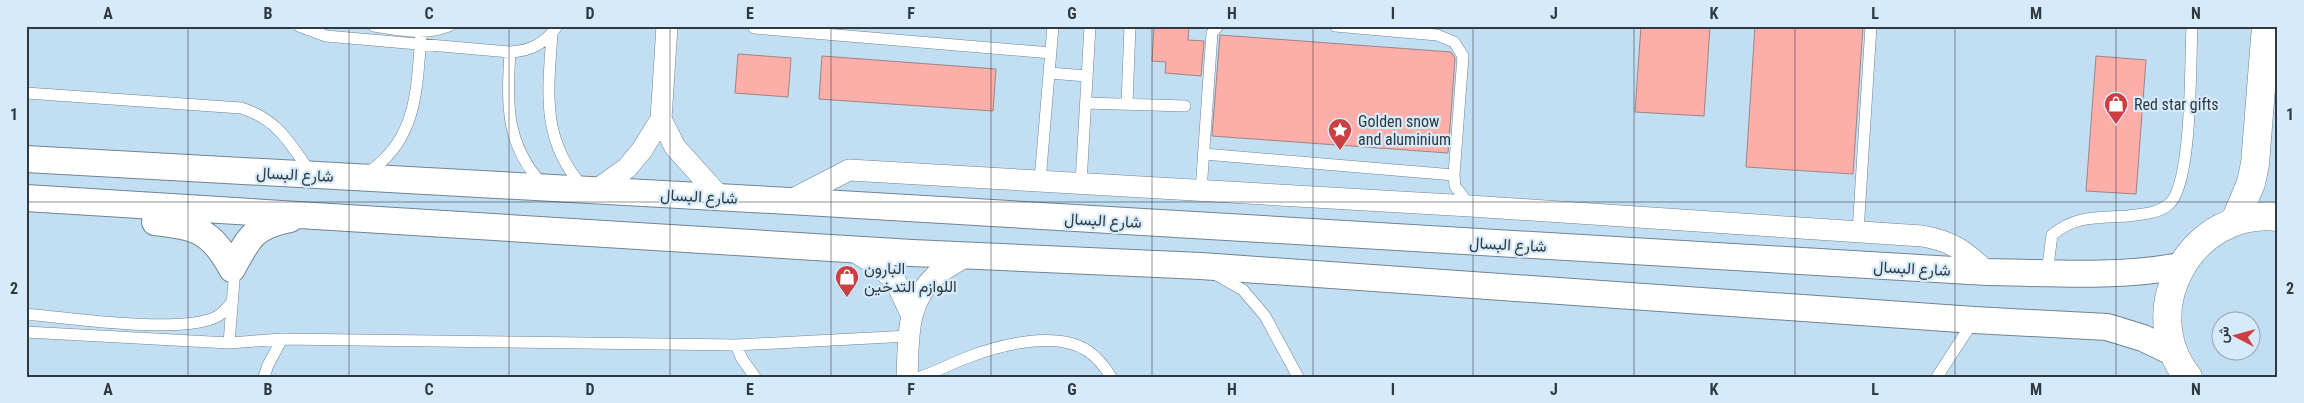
<svg xmlns="http://www.w3.org/2000/svg" width="2304" height="403" viewBox="0 0 2304 403" font-family="'Roboto Condensed',Vazirmatn,sans-serif">
  <style>
    .built { fill: #c2def2; fill-rule: evenodd }
    .building { fill: #feaea9; stroke: #9e8482 }
    .lines { fill: none; stroke-linecap: round; stroke-linejoin: round }
    .service-casing { stroke: #708492; stroke-width: 12 }
    .minor-casing { stroke: #708492; stroke-width: 22 }
    .tertiary-casing { stroke: #708492; stroke-width: 28 }
    .secondary-casing { stroke: #708492; stroke-width: 29 }
    .service { stroke: #fff; stroke-width: 11 }
    .minor { stroke: #fff; stroke-width: 21 }
    .tertiary { stroke: #fff; stroke-width: 26 }
    .secondary { stroke: #fff; stroke-width: 28 }
    .grid { fill: none; stroke: #30393f; stroke-width: 1; stroke-opacity: 0.55 }
    .labels { text-anchor: middle; stroke-width: 4.5; stroke-linejoin: round; paint-order: stroke }
    .poi-label { font-size: 16px; fill: #30393f; stroke: #d5ebfb; text-anchor: start }
    .street-label { font-size: 16px; fill: #30393f; stroke: #d5ebfb }
    .neatline { fill: none; stroke: #30393f; stroke-width: 2 }
    .grid-label { font-size: 16px; text-anchor: middle; font-weight: bold; fill: #30393f }
  </style>
  <rect width="100%" height="100%" fill="#d5ebfb"/>
  <path class="built" d="M26 26H2278V377H26ZM2222 320H2252V350H2222Z"/>
  <path class="building" d="M1154 26H1189L1188 40 1204 41 1201 76 1165 73 1166 62 1152 61Z
    M1641 26H1710L1704 116 1635 112Z
    M1755 26H1863L1853 174 1746 167Z
    M1220 35 1451 52 1455 58 1448 153 1212 136Z
    M738 54 791 58 788 97 735 93Z
    M822 56 996 69 993 111 819 99Z
    M2096 56 2146 60 2136 194 2086 191Z"/>
  <g class="lines">
    <g class="service-casing">
      <path id="service" d="M299 26 326 36 510 52C530 51 545 44 557 26
        M374 26C400 30 424 36 449 26
        M1335 26 1437 35 1454 42 1463 56 1454 175 1455 186 1470 206
        M754 28 1051 53
        M552 34C548 92 541 139 582 186
        M510 52C507 104 505 143 542 184
        M1049 73 1087 76
        M26 93 241 108C278 119 290 144 311 173
        M1086 103 1185 106
        M1127 104 1130 26
        M1204 154 1454 175
        M367 173C421 138 416 83 422 26
        M1040 181 1053 26
        M1081 183 1090 26
        M1201 191 1212 33 1218 26
        M1858 232 1871 26
        M1213 273 1243 290 1265 316 1298 377
        M2047 273 2052 235C2075 215 2099 218 2128 216 2142 214 2156 214 2168 205 2193 187 2190 60 2192 26
        M26 314C68 318 185 335 218 316 223 313 228 307 232 302
        M26 332 229 343 282 339 736 345 909 336
        M229 343 234 281 232 269
        M736 345 742 359 755 377
        M264 377 268 365 282 339
        M920 377C936 372 950 364 966 358 999 345 1056 330 1088 351 1098 358 1105 367 1111 377
        M1937 377 1974 320"/>
    </g>
    <g class="minor-casing">
      <path id="minor" d="M661 119 675 147 721 198
        M595 191 627 168 642 150 661 119 667 26
        M789 201 849 170 1470 206 1922 236C1952 241 1965 251 1987 272
        M850 249 880 267 896 282 911 314
        M907 377C909 339 905 305 935 276 945 268 957 262 968 255"/>
    </g>
    <g class="tertiary-casing">
      <path id="tertiary" d="M26 159 789 201 1987 272C2051 273 2117 278 2180 266
        M26 198 912 253 1201 266 1974 320 2107 327 2143 338 2174 353
        M155 222C197 227 211 230 232 269
        M232 269C249 237 254 226 290 219"/>
    </g>
    <g class="secondary-casing">
      <path id="secondary" d="M2235 221 2251 183 2255 164 2266 26
        M2188 377C2134 309 2193 207 2278 217"/>
    </g>
    <use href="#service" class="service"/>
    <use href="#minor" class="minor"/>
    <use href="#tertiary" class="tertiary"/>
    <use href="#secondary" class="secondary"/>
  </g>
  <path class="grid" d="M188 26V377M349 26V377M509 26V377M670 26V377M831 26V377M991 26V377M1152 26V377M1313 26V377M1473 26V377M1634 26V377M1795 26V377M1955 26V377M2116 26V377M26 202H2278"/>
  <defs>
    <g id="shop-pin" transform="scale(1.25)"><path d="M0 17L-7.5 6A9.5 9.5 0 1 1 7.5 6Z" fill="#cd3e41" stroke="#d5ebfb"/><path d="M-5-2.5h2.3a2.7 3.5 0 0 1 5.4 0H5L5.5 6h-11ZM-1.5-2.5h3a1.5 2.3 0 0 0-3 0Z" fill="#fff"/></g>
    <g id="sight-pin" transform="scale(1.25)"><path d="M0 17L-7.5 6A9.5 9.5 0 1 1 7.5 6Z" fill="#cd3e41" stroke="#d5ebfb"/><path d="M0-6L1.8-2.2L6-1.7L2.9 1.2L3.7 5.4L0 3.3L-3.7 5.4L-2.9 1.2L-6-1.7L-1.8-2.2Z" fill="#fff"/></g>
  </defs>
  <g fill-rule="evenodd">
    <use href="#shop-pin" x="2116" y="104"/>
    <use href="#sight-pin" x="1340" y="130"/>
    <use href="#shop-pin" x="847" y="277"/>
  </g>
  <g class="labels">
    <g class="poi-label">
      <text x="2134" y="110">Red star gifts</text>
      <text x="1358" y="127">Golden snow<tspan x="1358" dy="18">and aluminium</tspan></text>
      <text x="864" y="274">البارون<tspan x="864" dy="18">اللوازم التدخين</tspan></text>
    </g>
    <g class="street-label">
      <text transform="translate(295 174) rotate(3)" y="6">شارع البسال</text>
      <text transform="translate(699 196) rotate(3)" y="6">شارع البسال</text>
      <text transform="translate(1103 220) rotate(3)" y="6">شارع البسال</text>
      <text transform="translate(1508 244) rotate(3)" y="6">شارع البسال</text>
      <text transform="translate(1912 268) rotate(3)" y="6">شارع البسال</text>
    </g>
  </g>
  <rect width="2304" height="403" fill="none" stroke="#d5ebfb" stroke-width="55"/>
  <g transform="translate(2236 336) rotate(276)"><circle r="24" fill="#d5ebfb" stroke="#93a4b0"/>
  <path d="M0-4L9 19L0 12L-9 19Z" fill="#cd3e41"/>
  <text y="-8" font-size="14" font-weight="bold" text-anchor="middle" fill="#30393f">ش</text>
  </g>
  <rect x="28" y="28" width="2248" height="348" class="neatline"/>
  <g class="grid-label">
    <text x="108" y="19">A</text>
    <text x="268" y="19">B</text>
    <text x="429" y="19">C</text>
    <text x="590" y="19">D</text>
    <text x="750" y="19">E</text>
    <text x="911" y="19">F</text>
    <text x="1072" y="19">G</text>
    <text x="1232" y="19">H</text>
    <text x="1393" y="19">I</text>
    <text x="1554" y="19">J</text>
    <text x="1714" y="19">K</text>
    <text x="1875" y="19">L</text>
    <text x="2036" y="19">M</text>
    <text x="2196" y="19">N</text>
    <text x="14" y="120">1</text>
    <text x="2290" y="120">1</text>
    <text x="14" y="294">2</text>
    <text x="2290" y="294">2</text>
    <text x="108" y="395">A</text>
    <text x="268" y="395">B</text>
    <text x="429" y="395">C</text>
    <text x="590" y="395">D</text>
    <text x="750" y="395">E</text>
    <text x="911" y="395">F</text>
    <text x="1072" y="395">G</text>
    <text x="1232" y="395">H</text>
    <text x="1393" y="395">I</text>
    <text x="1554" y="395">J</text>
    <text x="1714" y="395">K</text>
    <text x="1875" y="395">L</text>
    <text x="2036" y="395">M</text>
    <text x="2196" y="395">N</text>
  </g>
</svg>
